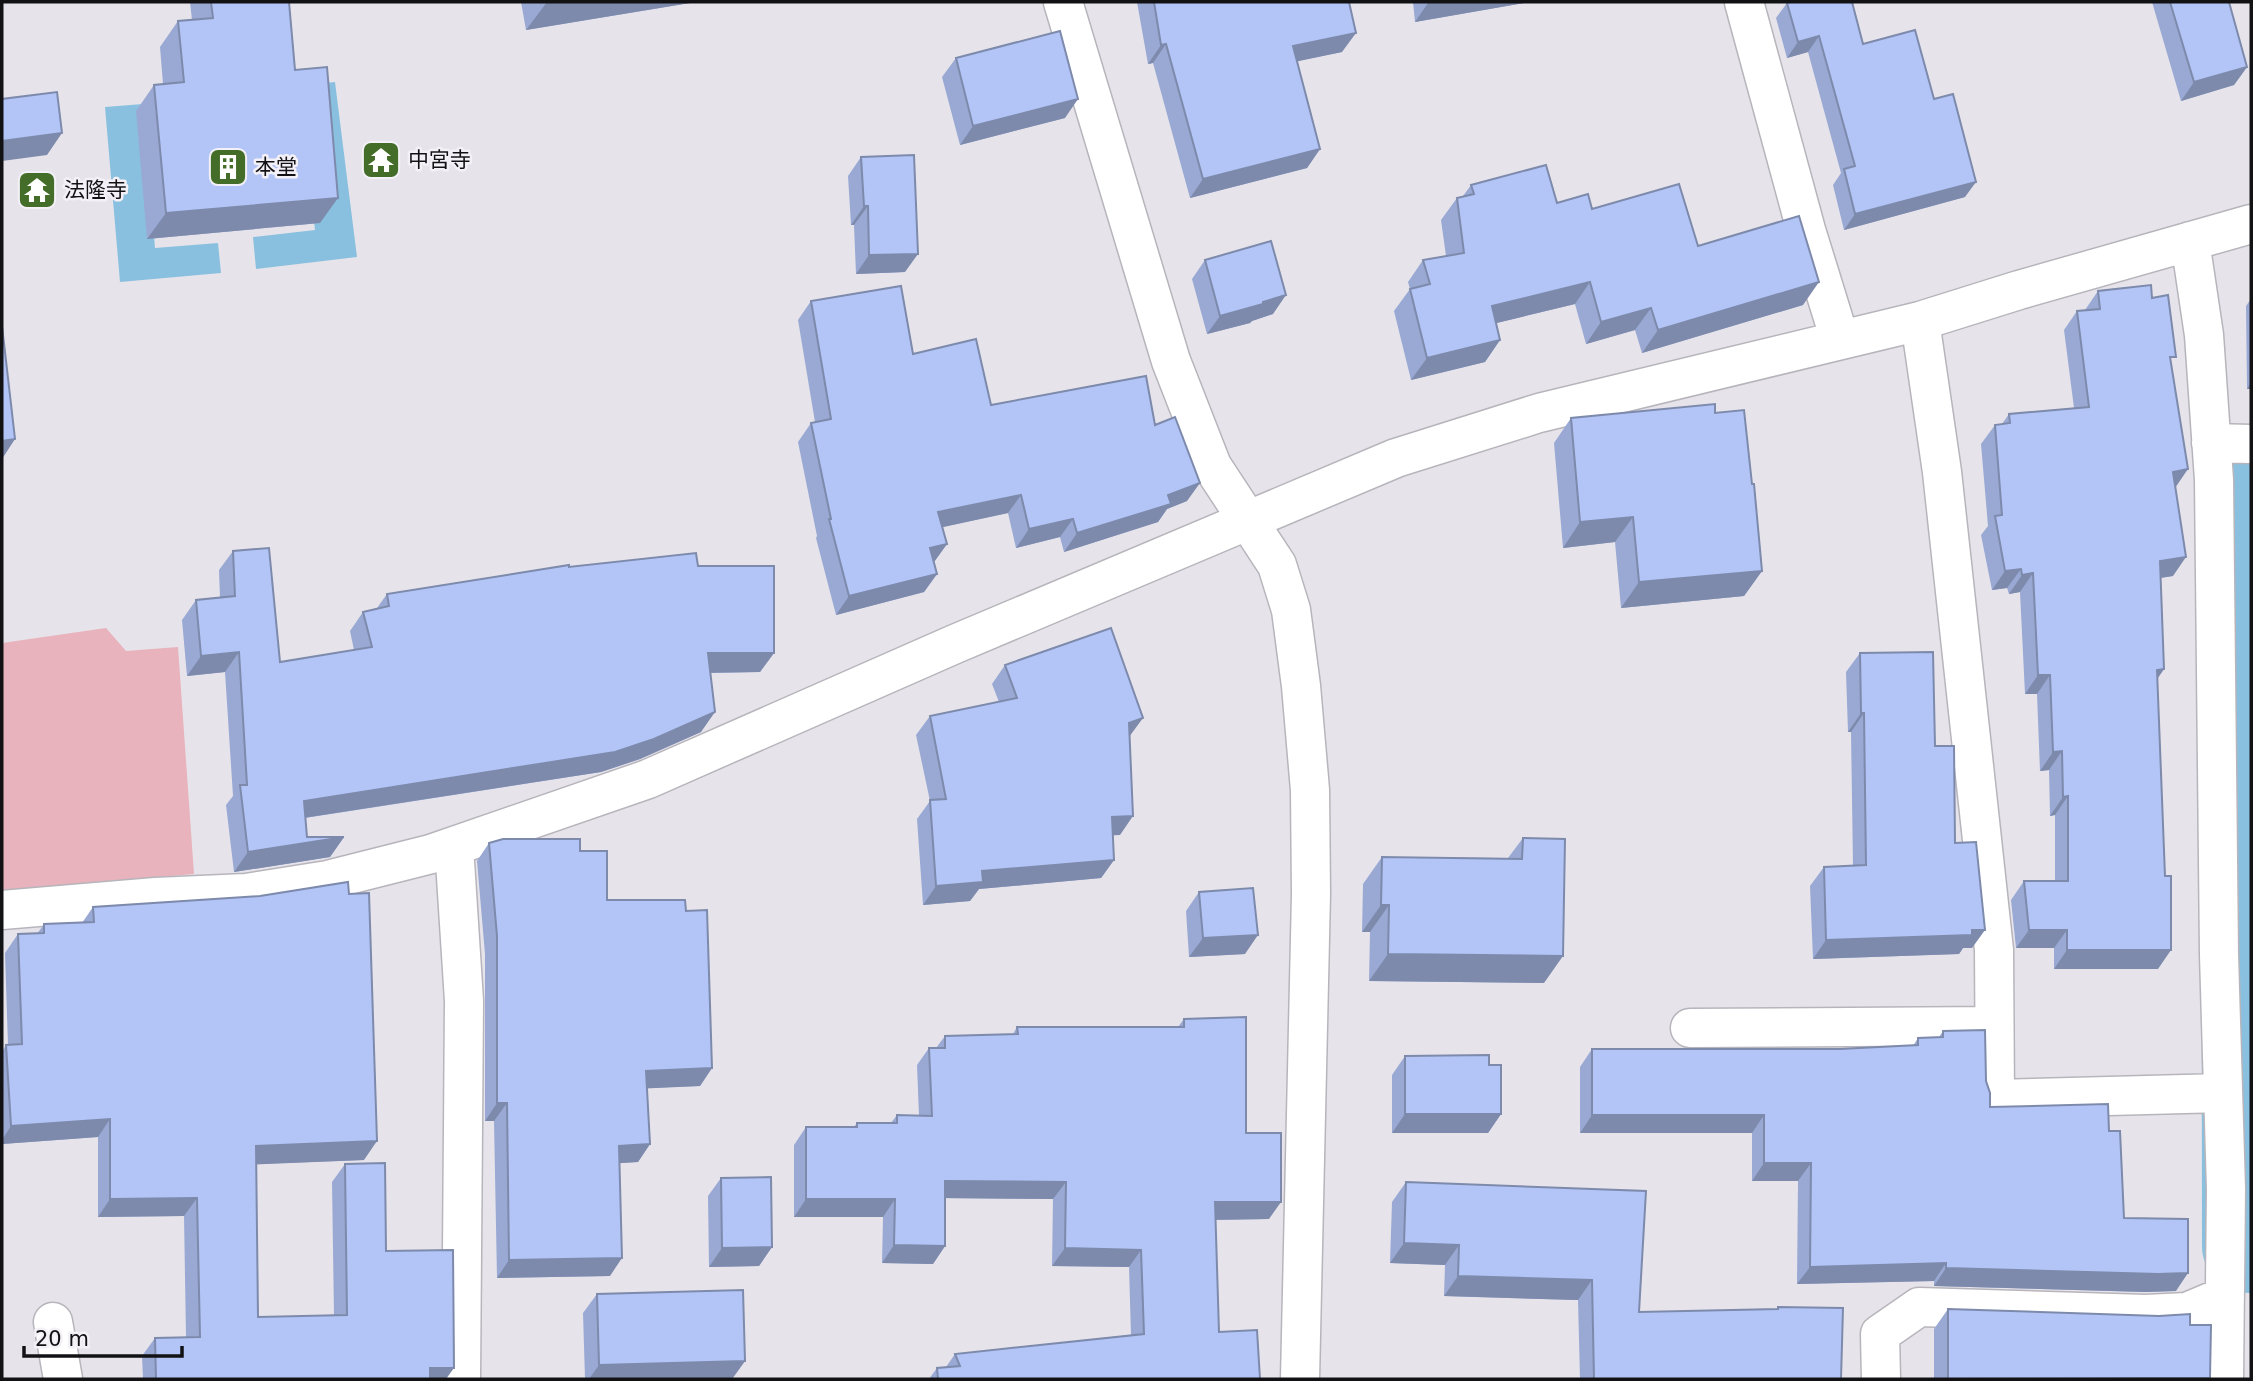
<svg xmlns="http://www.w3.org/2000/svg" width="2253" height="1381" viewBox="0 0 2253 1381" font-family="'DejaVu Sans','Noto Sans JP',sans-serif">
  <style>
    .green { fill: #e8b3bc }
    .water { fill: #8ac0df }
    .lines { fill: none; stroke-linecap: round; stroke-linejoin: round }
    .river { stroke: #8ac0df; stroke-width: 94 }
    .minor-casing { stroke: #b7b5bb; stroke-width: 41 }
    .minor { stroke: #fff; stroke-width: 38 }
    .wall { fill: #99a9d4 }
    .shaded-wall { fill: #7d8aac }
    .building { fill: #b2c5f6; stroke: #7d8aac; stroke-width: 2 }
    .labels { text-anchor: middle; stroke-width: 5; stroke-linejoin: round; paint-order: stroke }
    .poi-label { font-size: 21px; fill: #121214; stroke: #f3f1f7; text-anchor: start }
  </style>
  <rect width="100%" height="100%" fill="#e6e4ea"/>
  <path class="green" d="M106 628 126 651 178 647 194 874 2 891V643Z"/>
  <path class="water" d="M335 82 357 257 256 269 253 237 315 230 298 86Z
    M143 104 155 248 218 243 221 273 120 282 105 107Z"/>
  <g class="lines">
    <path class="river" d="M2248 474 2249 1246"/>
    <g class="minor-casing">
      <path id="minor" d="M1063 2 1171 361 1212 466 1277 565 1291 610 1301 686 1310 790 1311 894 1300 1379
        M1744 2 1806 230 1840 340
        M2190 241 2204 335 2214 480 2219 955 2226 1189 2224 1379
        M1920 321 1942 472 1994 950 1995 1099 2223 1093
        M2211 443 2251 444
        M454 846 464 1001 461 1379
        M2 910 156 897 246 893 328 880 431 854 648 779 955 644 1396 458 1539 413 1920 321 2019 290 2251 224
        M1690 1028 1994 1026
        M53 1322 63 1379
        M1881 1379 1880 1334 1919 1307 2146 1314 2187 1312 2225 1296"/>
    </g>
    <use href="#minor" class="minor"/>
  </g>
  <path class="wall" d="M190 2H289L295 70 320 223 147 239 136 111 154 85 163 84 160 47 178 21 192 20Z
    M521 2H696L526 30Z
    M1137 2H1349L1342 52 1297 61 1320 149 1307 168 1190 198 1153 63 1148 64Z
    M1413 2H1526L1524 3 1415 22Z
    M2152 2H2229L2247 67 2234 85 2181 101Z
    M1787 3 1863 44 1934 99 1965 197 1844 230 1833 185 1841 173 1808 52 1787 58 1776 18Z
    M956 58 1065 118 960 145 942 77Z
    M861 157 905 272 856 274 854 225H851L848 176Z
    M1471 185 1557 203 1592 209 1698 246 1803 305 1642 353 1635 330 1586 344 1575 304 1496 323 1500 340 1485 362 1411 380 1394 311 1410 289 1408 282 1423 260 1446 256 1441 220 1457 198 1463 196Z
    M1205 260 1273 314 1252 321 1250 323 1207 334 1192 279Z
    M2098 291 2152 298 2171 364 2176 487 2173 576 2160 578 2164 669 2157 679 2158 969H2054V948H2016L2011 900 2024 881H2055V815L2050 816 2049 770 2040 771 2037 694H2025L2020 592 2009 594 2007 588 1992 590 1981 535 1988 526 1981 444 1995 425 2002 424 2009 414 2074 408 2064 330 2077 311 2085 310Z
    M2251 299V389H2247L2246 306Z
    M811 301 913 354 991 405 1155 425 1187 501 1167 509 1158 522 1064 552 1060 537 1016 548 1008 513 942 527 947 544 934 562 937 574 924 592 836 615 816 538 817 536 798 442 811 423 815 422 798 320Z
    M1715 413 1752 484 1762 571 1744 596 1621 608 1615 542 1563 548 1554 443 1571 418Z
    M233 551 280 662 354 650 350 631 363 612 377 608 387 594 569 567 698 566 774 653 760 672 710 673 701 732 640 759 601 772 305 818 307 837H344L330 857 234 872 226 805 233 796 225 672 187 676 182 620 196 600 220 598 219 570Z
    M1860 653 1935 746 1972 948H1963L1959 954 1813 959 1810 886 1824 867 1853 866 1851 732H1848L1846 672Z
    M1005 665 1129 737 1120 835H1113L1114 860 1101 878 979 889 970 901 923 905 917 819 930 801 916 735 930 716 999 702 992 684Z
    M1523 838 1544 983 1369 981 1370 932H1362L1363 884 1382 857 1508 858Z
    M489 843 580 851 607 900 686 911 712 1068 700 1086 647 1088 650 1144 638 1162 619 1163 610 1276 497 1278 494 1121H485V954L477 861Z
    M1199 892 1245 954 1189 957 1186 911Z
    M93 907 364 1160 256 1164 258 1317 334 1316 332 1182 345 1164 446 1379H143L142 1356 155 1338 186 1337 184 1216 98 1217V1137L2 1144V1052L6 1045H8L5 953 18 934H37L44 924 82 923Z
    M1184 1019 1246 1133 1269 1219 1215 1220 1219 1332 1260 1379H929L937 1368 946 1367 955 1354 1131 1335 1129 1267 1052 1266 1053 1199 945 1198V1246L933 1264 882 1263 883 1217H794V1145L806 1127H854L857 1123H891L897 1115 919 1116 917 1065 929 1048H936L945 1036 1013 1034 1017 1027H1178Z
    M1943 1031 1986 1081 1990 1107 2109 1131 2124 1218 2176 1291 2146 1292 1934 1286V1281L1797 1284 1798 1181H1752V1133H1580V1067L1592 1049H1840L1913 1046 1918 1038 1939 1037Z
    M1405 1056 1501 1114 1488 1133H1392V1075Z
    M721 1178 772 1247 759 1266 709 1267 708 1196Z
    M1406 1182 1646 1191 1639 1312 1777 1309 1778 1307 1841 1379H1580L1578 1300 1444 1296 1445 1265 1390 1263 1392 1202Z
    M597 1294 745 1361 732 1379H585L583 1313Z
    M1948 1309 2190 1325 2210 1378 2209 1379H1934V1329Z"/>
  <path class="shaded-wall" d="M547 2H696L526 30Z
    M1435 2H1526L1524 3 1415 22 1428 3Z
    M1356 33 1342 52 1280 65 1293 46Z
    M1819 36 1808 52 1787 58 1798 42Z
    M1166 44 1153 63 1148 64 1161 45Z
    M2247 67 2234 85 2181 101 2194 82Z
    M1078 99 1065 118 960 145 973 126Z
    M62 133 47 155 2 161V141Z
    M1320 149 1307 168 1190 198 1203 179Z
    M1976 182 1965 197 1844 230 1855 214Z
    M338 198 320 223 147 239 166 213Z
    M864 206H868L854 225H851Z
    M918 254 905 272 856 274 869 255Z
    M1590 282 1575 304 1476 328 1492 306Z
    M1819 282 1803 305 1642 353 1658 330Z
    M1286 295 1273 314 1252 321 1250 323 1207 334 1220 316Z
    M1651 308 1635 330 1586 344 1601 322Z
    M1500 340 1485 362 1411 380 1427 358Z
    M2251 383V389H2247Z
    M15 439 2 459V441Z
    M2188 469 2175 488 2173 472Z
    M1200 483 1187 501 1167 509 1158 522 1064 552 1077 533 1168 495Z
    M1021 495 1008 513 925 531 938 512Z
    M1633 517 1615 542 1563 548 1580 522Z
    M1073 519 1060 537 1016 548 1029 529Z
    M947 544 934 562 930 548Z
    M2186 557 2173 576 2146 580 2160 561Z
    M2021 569 2007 588 1992 590 2005 571Z
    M1762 571 1744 596 1621 608 1639 582Z
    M2033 573 2020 592 2009 594 2022 575Z
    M937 574 924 592 836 615 849 596Z
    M239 652 225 672 187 676 201 656Z
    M708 653H774L760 672 694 673Z
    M2164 669 2151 688 2157 670Z
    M2038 675H2050L2037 694H2025Z
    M715 712 701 732 640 759 601 772 290 820 304 801Z
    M1861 713H1864L1851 732H1848Z
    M1143 718 1129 737V723Z
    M2062 751 2049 770 2040 771 2053 752Z
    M2068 796 2055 815 2050 816 2063 797Z
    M1133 816 1120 835 1098 836 1112 817Z
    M344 837 330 857 234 872 248 852Z
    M1114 860 1101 878 979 889 970 901 923 905 936 886 982 871Z
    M1381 905H1389L1370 932H1362Z
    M1972 930H1985L1972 948H1963L1959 954 1813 959 1826 940Z
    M2029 930H2067L2054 948H2016Z
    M1258 935 1245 954 1189 957 1203 938Z
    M2067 950H2171L2158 969H2054Z
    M1388 954 1563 956 1544 983 1369 981Z
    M712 1068 700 1086 634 1089 646 1071Z
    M497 1103H507L494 1121H485Z
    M1405 1114H1501L1488 1133H1392Z
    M1592 1115H1764L1752 1133H1580Z
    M110 1119 98 1137 2 1144V1140L11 1126Z
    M377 1141 364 1160 243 1165 256 1146Z
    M650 1144 638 1162 606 1164 619 1146Z
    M1764 1163H1811L1798 1181H1752Z
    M945 1181 1066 1182 1053 1199 933 1198Z
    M197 1198 184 1216 98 1217 110 1199Z
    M806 1199H895L883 1217H794Z
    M1215 1202H1281L1269 1219 1202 1220Z
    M1404 1243 1459 1245 1445 1265 1390 1263Z
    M894 1245 945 1246 933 1264 882 1263Z
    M772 1247 759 1266 709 1267 722 1248Z
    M1065 1248 1141 1250 1129 1267 1052 1266Z
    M622 1258 610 1276 497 1278 509 1260Z
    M1946 1263 1934 1281 1797 1284 1810 1267Z
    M1946 1268 2188 1273 2176 1291 2146 1292 1934 1286Z
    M1458 1276 1592 1280 1578 1300 1444 1296Z
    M745 1361 732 1379H589L599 1365Z
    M430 1368H454L446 1379H421Z
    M2127 1378H2210L2209 1379H2126Z"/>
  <path class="building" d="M211 2H289L295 70 327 67 338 198 166 213 154 85 184 82 178 21 213 18Z
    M1154 2H1349L1356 33 1293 46 1320 149 1203 179 1166 44 1161 45Z
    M1790 2H1852L1863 44 1915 30 1934 99 1953 94 1976 182 1855 214 1844 169 1855 166 1819 36 1798 42 1787 3Z
    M2170 2H2229L2247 67 2194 82Z
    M1060 31 1078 99 973 126 956 58Z
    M57 92 62 133 2 141V99Z
    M914 155 918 254 869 255 868 206H864L861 157Z
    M1546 165 1557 203 1588 194 1592 209 1679 184 1698 246 1799 216 1819 282 1658 330 1651 308 1601 322 1590 282 1492 306 1500 340 1427 358 1410 289 1430 284 1423 260 1464 253 1457 198 1474 194 1471 185Z
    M1271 241 1286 295 1263 302V304L1220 316 1205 260Z
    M2151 285 2152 298 2168 295 2176 357H2170L2188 469 2173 472 2186 557 2160 561 2164 669 2157 670 2165 876H2171V950H2067V930H2029L2024 881H2068V796L2063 797 2062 751 2053 752 2050 675H2038L2033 573 2022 575 2021 569 2005 571 1995 516 2002 515 1995 425 2010 423 2009 414 2089 407 2077 311 2100 309 2098 291Z
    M901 286 913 354 976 339 991 405 1146 376 1155 425 1175 417 1200 483 1168 495 1171 504 1077 533 1073 519 1029 529 1021 495 938 512 947 544 930 548 937 574 849 596 829 519H831L811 423 831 419 811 301Z
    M2 326 15 439 2 441Z
    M1715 404V413L1744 410 1752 484H1754L1762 571 1639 582 1633 517 1580 522 1571 418Z
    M269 548 280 662 372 647 363 612 389 606 387 594 569 565V567L696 553 698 566H774V653H708L715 712 654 739 615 752 304 801 307 837H344L248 852 240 785H247L239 652 201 656 196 600 235 596 233 551Z
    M1111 628 1143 718 1129 723 1133 816 1112 817 1114 860 982 871 983 882 936 886 930 800 946 799 930 716 1017 698 1005 665Z
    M1933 652 1935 746H1954L1955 843 1976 842 1985 930H1972V935L1826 940 1824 867 1866 865 1864 713H1861L1860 653Z
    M1523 838 1565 839 1563 956 1388 954 1389 905H1381L1382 857 1522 859Z
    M503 839H580V851H607V900H685L686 911 707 910 712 1068 646 1071 650 1144 619 1146 622 1258 509 1260 507 1103H497V936L489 843Z
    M348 882 349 894 369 893 377 1141 256 1146 258 1317 347 1315 345 1164 385 1163 386 1251 453 1250 454 1368H430V1379H156L155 1338 200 1337 197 1198 110 1199V1119L11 1126 6 1045 22 1044 18 934 44 933V924L94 922 93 907 260 896Z
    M1253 888 1258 935 1203 938 1199 892Z
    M1246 1017V1133H1281V1202H1215L1219 1332 1257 1330 1260 1379H938L937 1368 960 1366 955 1354 1144 1334 1141 1250 1065 1248 1066 1182 945 1181V1246L894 1245 895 1199H806V1127H857V1123H897V1115L932 1116 929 1048H945V1036L1018 1034 1017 1027H1184V1019Z
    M1985 1030 1986 1081 1990 1093V1107L2108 1104 2109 1131H2120L2124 1218 2188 1219V1273L2158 1274 1946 1268V1263L1810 1267 1811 1163H1764V1115H1592V1049H1840L1918 1045V1038L1943 1037V1031Z
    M1489 1055V1065H1501V1114H1405V1056Z
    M771 1177 772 1247 722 1248 721 1178Z
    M1406 1182 1646 1191 1639 1312 1778 1309V1307L1843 1308 1841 1379H1594L1592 1280 1458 1276 1459 1245 1404 1243Z
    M743 1290 745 1361 599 1365 597 1294Z
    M1948 1309 2159 1316 2190 1314V1325H2211L2210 1378 1948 1379Z"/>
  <defs>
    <g id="temple-square" transform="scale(2.0125)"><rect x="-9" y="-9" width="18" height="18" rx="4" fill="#446d29" stroke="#f3f1f7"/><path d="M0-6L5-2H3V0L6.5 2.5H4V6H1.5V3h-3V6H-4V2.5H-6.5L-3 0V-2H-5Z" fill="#fff"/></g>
    <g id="building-square" transform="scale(2.0125)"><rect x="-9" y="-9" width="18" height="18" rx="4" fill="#446d29" stroke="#f3f1f7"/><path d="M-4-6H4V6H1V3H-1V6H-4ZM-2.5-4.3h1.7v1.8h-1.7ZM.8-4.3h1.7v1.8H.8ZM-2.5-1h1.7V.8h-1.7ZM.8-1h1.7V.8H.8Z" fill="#fff"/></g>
  </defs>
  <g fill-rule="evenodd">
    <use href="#temple-square" x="381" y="160"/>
    <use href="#building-square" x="228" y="167"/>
    <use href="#temple-square" x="37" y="190"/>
  </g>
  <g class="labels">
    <g class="poi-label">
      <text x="408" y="167">中宮寺</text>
      <text x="255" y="174">本堂</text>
      <text x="64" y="197">法隆寺</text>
    </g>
  </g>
  <rect width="2253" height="1381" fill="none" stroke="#121214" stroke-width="7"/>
  <path d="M24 1346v10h158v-10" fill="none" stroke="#121214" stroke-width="3.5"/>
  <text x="35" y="1346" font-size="21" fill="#121214" stroke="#f3f1f7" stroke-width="5" paint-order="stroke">20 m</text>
</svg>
